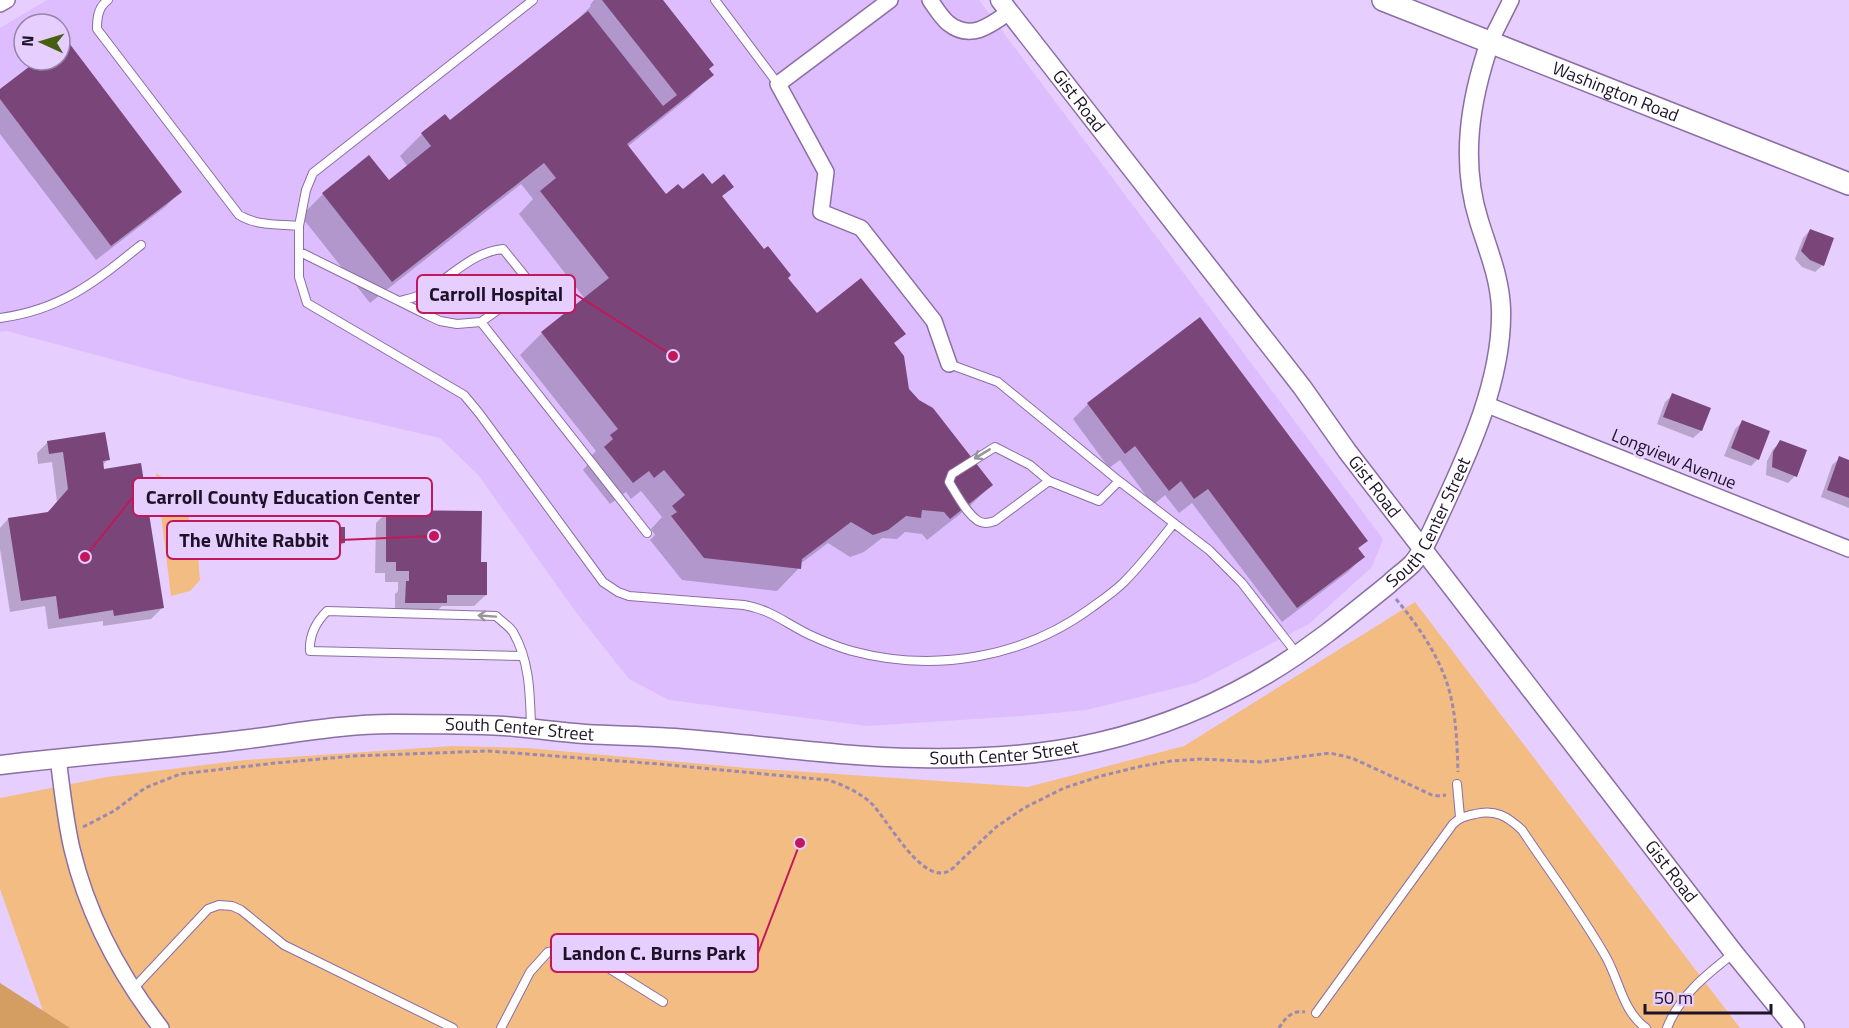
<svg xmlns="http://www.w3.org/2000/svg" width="1849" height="1028" viewBox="0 0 1849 1028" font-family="'Titillium Web',sans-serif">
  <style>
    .built { fill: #debdff; fill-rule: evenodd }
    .green { fill: #f3bc83 }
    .forest { fill: #d49d61 }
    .shadow { fill: #0003 }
    .building { fill: #7a4679 }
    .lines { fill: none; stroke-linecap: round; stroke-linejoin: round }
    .service-casing { stroke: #8a6ea4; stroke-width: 10 }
    .minor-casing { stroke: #8a6ea4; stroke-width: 18 }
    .tertiary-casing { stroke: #8a6ea4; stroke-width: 21 }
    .secondary-casing { stroke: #8a6ea4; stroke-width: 24 }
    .path { stroke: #9c89af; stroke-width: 3; stroke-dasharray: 4.5 3; stroke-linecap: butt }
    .service { stroke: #fff; stroke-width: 8 }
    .minor { stroke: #fff; stroke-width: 15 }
    .tertiary { stroke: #fff; stroke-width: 18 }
    .secondary { stroke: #fff; stroke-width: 21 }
    .oneway { stroke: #99949e }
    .labels { text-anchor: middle; stroke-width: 6; stroke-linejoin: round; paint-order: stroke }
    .street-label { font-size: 18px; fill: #1d1227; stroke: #e6cefe }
    .leader { fill: none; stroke: #c2185b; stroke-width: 2 }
    .callout-dot { fill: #c2185b; stroke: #e6cefe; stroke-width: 2 }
    .callout { fill: #e6cefe; stroke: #c2185b; stroke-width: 2 }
    .callout-label { font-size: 20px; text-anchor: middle; font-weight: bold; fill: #1d1227 }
  </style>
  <rect width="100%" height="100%" fill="#e6cefe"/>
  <path class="built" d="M47 0H979L1383 539 1372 567 1309 624 1196 683 1086 710 1023 716 867 726 669 700 629 679 575 611 479 476 440 438 189 380 7 331 0 332V28ZM24 24H60V60H24Z"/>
  <path class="green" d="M156 473 187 495 190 532H196L200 580 190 591 171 596Z
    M1415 602 1740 1028H49L0 889V798L107 777 245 760 453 746 527 748 747 768 1028 787 1184 746Z"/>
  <path class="forest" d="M0 983 70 1028H0Z"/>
  <path class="shadow" d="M594 0H661L712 75 689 97 627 147 666 196 711 186H732L721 197 816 316 893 344 908 389 991 485 969 507 927 540 922 534 905 532 897 539 882 538 864 552 850 557 828 543 800 564 799 568 777 591 682 580 650 540 655 535 651 529 662 517 641 491 631 499 626 492 610 504 583 470 591 461 589 458 596 451 520 355 542 333 585 299 519 214 533 199 521 184 370 303 301 216 323 194 388 182 408 167 400 156 422 134 450 123 578 19 591 6 590 5Z
    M60 45 180 192 165 207 96 260 0 134V91L41 60H60Z
    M1810 230 1823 265 1815 272 1802 267 1795 259 1803 238Z
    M1200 319 1366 541 1357 550 1363 557 1348 572 1282 622 1192 503 1179 513 1165 495 1153 505 1120 460 1109 468 1073 419 1088 404Z
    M1672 395 1709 409 1701 431 1693 438 1657 424 1665 402Z
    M1742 422 1758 459 1751 466 1724 456 1735 429Z
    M48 442 108 459 102 466 162 608 151 619 103 626V621L48 629 45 606 10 612 0 549V528L8 519 47 513 57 502 52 462 38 464 37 453Z
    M1781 442 1795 476 1788 483 1766 475 1767 461 1773 449Z
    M1840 458 1849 461V508L1821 497 1832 465Z
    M387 512 480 564 486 595 474 606H442L434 614 395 613V594L398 591V582H385V573H375L376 523Z
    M335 529 343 543 340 546H332V532Z"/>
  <path class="building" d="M602 0H663L714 65 709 69 714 75 627 144 666 194 678 184 683 189 703 173 712 184 724 174 734 187 722 196 764 249 768 246 791 275 788 278 817 313 861 278 906 334 894 343 904 356 909 389 919 400 933 408 993 485 950 519 944 512 922 510 921 518 906 516 888 530 873 535 851 522 802 559 801 569 704 558 671 516 677 512 672 506 685 495 664 470 654 478 649 471 633 483 604 447 613 439 610 435 618 429 541 332 609 278 540 191 556 178 544 163 392 282 322 193 369 155 389 180 431 146 421 133 445 114 450 120 588 11 663 106 677 95Z
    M66 39 182 192 111 246 0 99V89L38 60H60V43Z
    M1810 229 1834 238 1824 266 1810 260 1801 251Z
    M1200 317 1368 541 1358 548 1365 557 1297 608 1208 489 1194 499 1181 481 1169 491 1135 446 1125 454 1087 403Z
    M1672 393 1711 408 1702 431 1663 417Z
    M1742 420 1770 431 1759 460 1731 448Z
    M105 432 110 460 103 461 104 469 141 463 164 608 114 616 113 610 59 619 56 596 21 601 8 518 48 512 68 489 63 452 49 454 47 441Z
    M1780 440 1807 450 1797 477 1772 467 1773 452Z
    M1839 456 1849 460V498L1827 490Z
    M386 510 482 511 481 562H487V595H447V603H405L406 581H409V571H396V562H386Z
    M335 527H345V543L335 544Z"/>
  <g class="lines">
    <g class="service-casing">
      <path id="service" d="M108 0C98 7 97 18 97 29L239 215C257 226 278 224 299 226
        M533 0 313 173 306 190 299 226V277L307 303 464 395 479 413 603 582 618 592 629 596 744 605C772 610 785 623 810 635 823 641 838 647 852 651 934 673 1023 658 1091 608 1102 600 1114 592 1124 582 1142 564 1158 543 1174 523
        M715 0 778 84
        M300 252 427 315 440 321 457 324 481 322 532 285 503 249C471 252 449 279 422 294 415 298 407 299 400 301
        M0 318C61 310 95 282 141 245
        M481 322 647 533
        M949 364 998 382 1119 481 1209 550 1242 583 1297 654
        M1049 481 995 521C992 522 989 523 985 523 971 523 956 493 949 482L952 474 995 447 1030 465 1049 481 1099 501 1119 481
        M523 656 310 651C309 634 316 622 327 611L496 616C501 621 509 626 513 632 530 661 530 695 531 727
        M1457 784 1460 817
        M133 989 208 909 219 905 232 906 241 910 284 945 453 1028
        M1316 1013 1453 824C1460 817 1466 816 1475 814 1495 809 1507 816 1522 830 1550 872 1581 913 1606 957 1619 980 1623 1012 1646 1028
        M501 1028 530 972 548 952 563 950 586 954 663 1002
        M1667 1028C1680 995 1707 974 1734 953"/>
    </g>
    <g class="minor-casing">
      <path id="minor" d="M890 0 778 84 826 172 821 212 861 228 934 321 949 364
        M930 0C935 7 941 17 948 23 970 41 990 26 1009 12
        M0 4 7 0
        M1490 42 1511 0
        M1485 404 1849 549
        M58 758C62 788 65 819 72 849 88 916 119 974 161 1028"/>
    </g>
    <g class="tertiary-casing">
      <g id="tertiary">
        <path id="s1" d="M1000 0 1302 387 1347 451 1734 953 1795 1028"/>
        <path id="s2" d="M0 765C77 756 154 750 232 741 285 735 339 724 393 724 429 724 467 724 504 726 531 728 558 732 585 734 618 736 652 736 686 739 763 745 840 757 918 758 977 759 1040 756 1099 742 1181 723 1259 685 1326 634 1347 618 1368 601 1389 584 1396 577 1405 571 1412 564 1423 552 1430 535 1437 520 1467 456 1503 381 1501 309 1500 278 1488 250 1479 221 1460 161 1470 100 1490 42"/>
      </g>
    </g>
    <g class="secondary-casing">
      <g id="secondary">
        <path id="s3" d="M1383 0 1849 184"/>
      </g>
    </g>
    <path class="path" d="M1396 599C1415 622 1433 647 1444 675 1456 704 1457 741 1458 772
      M83 827 114 811 145 788 180 774 276 763 353 756 488 751 659 764 828 780C843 785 857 791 870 802 887 817 925 893 953 868L996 827 1024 808 1064 788 1101 776 1142 766 1171 761 1201 759 1260 762 1330 753 1352 758 1432 795 1440 796 1446 795
      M1279 1028C1285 1018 1292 1010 1305 1012"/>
    <use href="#service" class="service"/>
    <use href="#minor" class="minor"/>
    <use href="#tertiary" class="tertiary"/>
    <use href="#secondary" class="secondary"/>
  </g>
  <defs><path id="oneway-shaft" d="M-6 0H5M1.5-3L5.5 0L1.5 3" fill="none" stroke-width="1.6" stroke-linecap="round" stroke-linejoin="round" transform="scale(1.5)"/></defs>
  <g class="oneway">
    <use href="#oneway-shaft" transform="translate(982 454) rotate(149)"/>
    <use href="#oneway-shaft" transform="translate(487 616) rotate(-176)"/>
  </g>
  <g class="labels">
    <g class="street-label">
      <text dy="6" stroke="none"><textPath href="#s3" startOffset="250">Washington Road</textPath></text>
      <text dy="6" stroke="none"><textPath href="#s1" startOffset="128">Gist Road</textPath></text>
      <text transform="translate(1674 459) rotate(22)" y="6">Longview Avenue</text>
      <text dy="6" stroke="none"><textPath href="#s1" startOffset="614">Gist Road</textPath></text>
      <text dy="6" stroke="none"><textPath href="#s2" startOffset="1512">South Center Street</textPath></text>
      <text dy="6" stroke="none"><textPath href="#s2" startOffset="522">South Center Street</textPath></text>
      <text dy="6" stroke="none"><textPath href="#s2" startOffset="1008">South Center Street</textPath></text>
      <text dy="6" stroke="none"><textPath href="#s1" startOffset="1100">Gist Road</textPath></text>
    </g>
  </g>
  <path class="leader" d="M673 356L575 294M85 557L133 497M434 536L340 540M800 843L758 953"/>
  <g class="callout-dot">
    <circle cx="673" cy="356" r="6"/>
    <circle cx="85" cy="557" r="6"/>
    <circle cx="434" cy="536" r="6"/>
    <circle cx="800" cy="843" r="6"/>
  </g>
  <g class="callout">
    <rect x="417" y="275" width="158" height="38" rx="6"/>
    <rect x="133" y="478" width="299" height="38" rx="6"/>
    <rect x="167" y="521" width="173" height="38" rx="6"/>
    <rect x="551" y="934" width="207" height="38" rx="6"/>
  </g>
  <g class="callout-label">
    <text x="496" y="301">Carroll Hospital</text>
    <text x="283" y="504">Carroll County Education Center</text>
    <text x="254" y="547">The White Rabbit</text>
    <text x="654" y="960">Landon C. Burns Park</text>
  </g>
  <g transform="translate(42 42) rotate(274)"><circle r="28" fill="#e6cefe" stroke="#9683a8" stroke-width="1.5"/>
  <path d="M0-4.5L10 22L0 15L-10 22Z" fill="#456010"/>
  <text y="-9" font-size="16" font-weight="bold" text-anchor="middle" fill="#1d1227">N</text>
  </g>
  <path d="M1645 1004v9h126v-9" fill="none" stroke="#1d1227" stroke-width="3"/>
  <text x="1654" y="1004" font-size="18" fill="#1d1227" stroke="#e6cefe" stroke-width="4.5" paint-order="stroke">50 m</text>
</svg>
